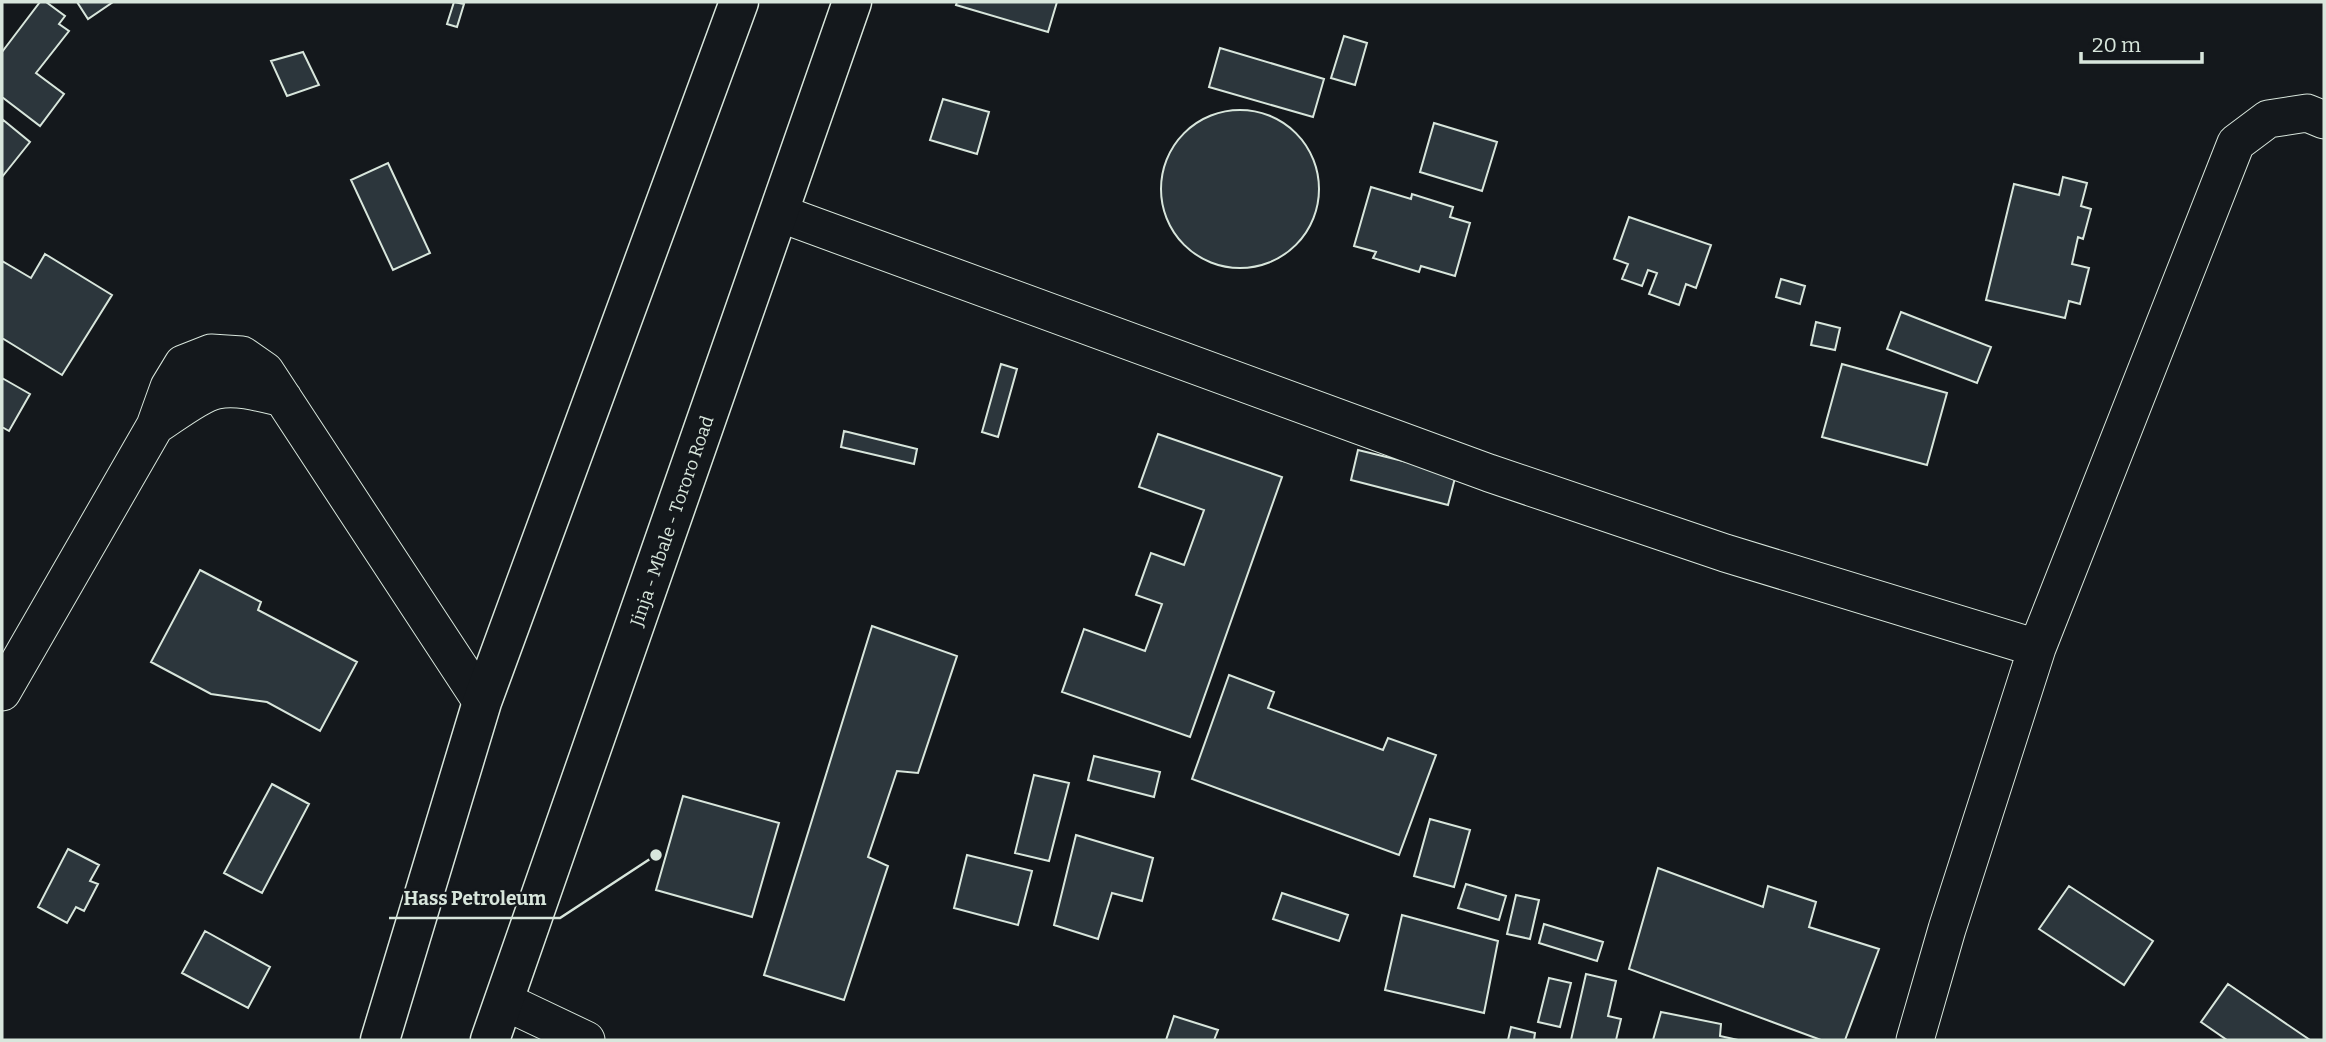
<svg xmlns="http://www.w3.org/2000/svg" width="2326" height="1042" viewBox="0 0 2326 1042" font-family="Bitter,serif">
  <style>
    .building { fill: #2c363c; stroke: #d8e6dc; stroke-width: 2 }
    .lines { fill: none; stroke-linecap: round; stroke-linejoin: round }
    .minor-casing { stroke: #d8e6dc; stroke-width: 39 }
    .trunk-casing { stroke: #d8e6dc; stroke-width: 41 }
    .minor { stroke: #14181c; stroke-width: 37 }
    .trunk { stroke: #14181c; stroke-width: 38 }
    .labels { text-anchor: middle; stroke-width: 5; stroke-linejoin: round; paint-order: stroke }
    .street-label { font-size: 18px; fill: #d8e6dc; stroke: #14181c }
    .leader { fill: none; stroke: #d8e6dc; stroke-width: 2.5 }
    .callout-dot { fill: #d8e6dc; stroke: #14181c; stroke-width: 2.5 }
    .callout-label { font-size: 19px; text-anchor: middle; font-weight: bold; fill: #d8e6dc; stroke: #14181c; stroke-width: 5; stroke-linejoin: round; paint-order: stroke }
  </style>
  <rect width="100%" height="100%" fill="#14181c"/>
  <path class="building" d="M40 2H46L65 16 59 24 69 31 36 73 64 94 40 126 2 97V52Z
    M77 2H113L88 19Z
    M454 2 464 4 457 27 447 24Z
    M957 2H1057L1048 32 956 5Z
    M1344 36 1367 43 1355 85 1331 78Z
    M1220 48 1324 79 1313 117 1209 87Z
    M303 52 319 85 287 96 271 61Z
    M943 99 989 112 977 154 930 140Z
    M1161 189a79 79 0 1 1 158 0a79 79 0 1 1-158 0Z
    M2 119 30 142 2 177Z
    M1434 123 1497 142 1482 191 1420 172Z
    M388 163 430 253 393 270 351 180Z
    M2063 177 2087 183 2081 206 2091 209 2083 239 2078 237 2072 264 2089 268 2080 304 2069 301 2065 318 1986 300 2014 184 2059 195Z
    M1371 187 1411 199 1412 194 1453 207 1450 217 1470 223 1455 276 1421 266 1419 272 1373 258 1376 252 1354 246Z
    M1629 217 1711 245 1696 288 1686 284 1679 305 1649 294 1657 273 1648 270 1642 286 1622 279 1628 264 1614 259Z
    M45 254 112 295 62 375 2 338V261L31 278Z
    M1781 279 1805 286 1800 304 1776 297Z
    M1901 312 1991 347 1977 383 1887 349Z
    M1816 322 1840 328 1835 350 1811 345Z
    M1001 364 1017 369 998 437 982 432Z
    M1842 364 1947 393 1927 465 1822 437Z
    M2 378 30 394 9 431 2 427Z
    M844 431 917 449 914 464 841 447Z
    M1158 434 1282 477 1190 737 1062 692 1084 629 1145 651 1162 604 1136 595 1151 553 1184 565 1204 510 1139 487Z
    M1358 450 1456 474 1448 505 1351 480Z
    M200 570 261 602 258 610 357 662 320 731 267 702 211 694 151 662Z
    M872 626 957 656 918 773 897 771 868 857 888 866 844 1000 764 975Z
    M1229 675 1274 692 1268 708 1383 750 1388 738 1436 755 1399 855 1192 779Z
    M1094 756 1160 772 1154 797 1088 780Z
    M1034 775 1069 783 1049 861 1015 853Z
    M272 784 309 804 262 893 224 873Z
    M683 796 779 823 752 917 656 890Z
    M1430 819 1470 830 1454 887 1414 876Z
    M1076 835 1153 858 1142 901 1112 893 1098 939 1054 925Z
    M68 849 99 865 90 881 98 884 84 911 76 907 67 923 38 907Z
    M967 855 1032 871 1018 925 954 908Z
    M1658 868 1763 907 1768 886 1816 902 1809 927 1879 949 1845 1040H1821L1629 969Z
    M1466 884 1506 896 1499 920 1458 908Z
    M2069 886 2153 941 2124 985 2039 929Z
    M1282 893 1348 915 1339 941 1273 919Z
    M1516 895 1539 900 1530 939 1507 934Z
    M1402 915 1498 941 1484 1013 1385 990Z
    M1544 924 1603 942 1597 961 1539 943Z
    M205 931 270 967 248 1008 182 973Z
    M1586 974 1616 981 1608 1016 1621 1019 1616 1040H1571Z
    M1549 978 1571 983 1560 1027 1538 1022Z
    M2228 984 2310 1040H2227L2201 1022Z
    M1661 1012 1721 1024 1720 1036 1738 1040H1653Z
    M1174 1016 1218 1030 1214 1040H1166Z
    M1511 1027 1535 1033 1534 1040H1508Z"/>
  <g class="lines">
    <g class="minor-casing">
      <path id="minor" d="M779 213 1489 473 1725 553 2037 648
        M155 426C171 416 200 393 217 390 238 386 262 393 283 398
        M2 692 155 426 169 387 183 364 211 353 242 355 265 371 482 702
        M504 1001 586 1040
        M1915 1040 1947 929 2037 648 2236 143 2268 119 2307 113 2324 120"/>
    </g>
    <g class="trunk-casing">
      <path id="trunk" d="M380 1040 482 702 739 2
        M490 1040 852 2"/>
    </g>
    <use href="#minor" class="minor"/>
    <use href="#trunk" class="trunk"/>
  </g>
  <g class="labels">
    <g class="street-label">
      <text transform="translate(672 521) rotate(-71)" y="6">Jinja - Mbale - Tororo Road</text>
    </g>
  </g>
  <path class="leader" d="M656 855L560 918H389"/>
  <circle class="callout-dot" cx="656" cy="855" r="7"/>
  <g class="callout-label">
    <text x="475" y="905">Hass Petroleum</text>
  </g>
  <rect width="2326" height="1042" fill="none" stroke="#d8e6dc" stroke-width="7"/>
  <path d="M2081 52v10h121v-10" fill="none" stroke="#d8e6dc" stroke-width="3.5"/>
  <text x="2092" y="52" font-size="21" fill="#d8e6dc" stroke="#14181c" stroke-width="5" paint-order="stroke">20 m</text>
</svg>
